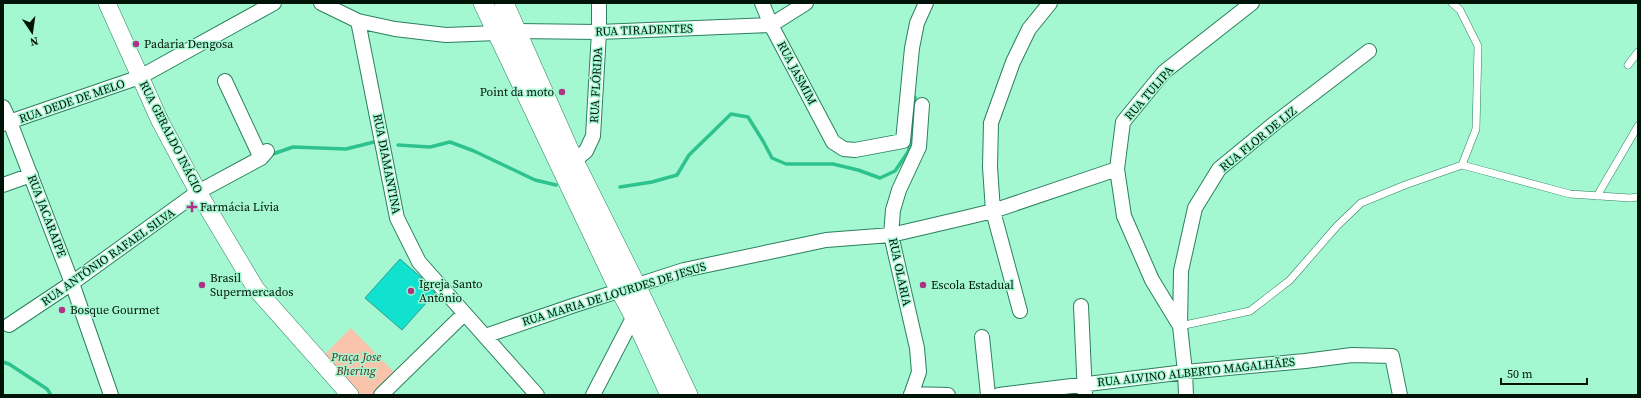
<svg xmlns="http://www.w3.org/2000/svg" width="1641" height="398" viewBox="0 0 1641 398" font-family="'Source Serif 4',serif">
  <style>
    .green { fill: #f9c3ac }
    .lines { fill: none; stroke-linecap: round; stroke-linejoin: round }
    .stream { stroke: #2ec38e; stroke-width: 3.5 }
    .building { fill: #10e2cf; stroke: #319d90 }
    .service-casing { stroke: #2a805f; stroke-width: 8 }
    .minor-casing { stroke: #2a805f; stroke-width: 16 }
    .tertiary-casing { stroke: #2a805f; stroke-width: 18 }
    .secondary-casing { stroke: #2a805f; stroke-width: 20 }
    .service { stroke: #fff; stroke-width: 7 }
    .minor { stroke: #fff; stroke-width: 14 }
    .tertiary { stroke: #fff; stroke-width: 17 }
    .secondary { stroke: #fff; stroke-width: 19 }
    .poi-dot { fill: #ae3386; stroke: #a4f8d1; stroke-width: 1.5 }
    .labels { text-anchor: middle; stroke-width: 3; stroke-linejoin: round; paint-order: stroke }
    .street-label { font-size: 12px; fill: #001309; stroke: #a4f8d1 }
    .poi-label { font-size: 12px; fill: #001309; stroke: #a4f8d1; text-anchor: start }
    .park-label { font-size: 12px; font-style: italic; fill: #562b18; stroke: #a4f8d1 }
  </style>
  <rect width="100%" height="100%" fill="#a4f8d1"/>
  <path class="green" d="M351 328 395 373 373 395H355L321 358Z"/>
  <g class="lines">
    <path class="stream" d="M398 145 430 147 450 142 474 151 535 180 556 185
      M270 155 293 147 346 149 378 141
      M620 187 652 182 677 175 689 155 731 114 748 117 763 141 772 158 786 164H833L858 170 880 178 895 171 908 152 913 136 915 97
      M3 362 9 364 47 389 51 395"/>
  </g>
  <path class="building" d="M400 259 423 279 435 293 402 330 365 298Z"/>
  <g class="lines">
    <g class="service-casing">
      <path id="service" d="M1452 3 1460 10 1478 46 1476 129 1462 165
        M1628 65 1638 52
        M1597 196 1638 126
        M1180 326 1250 311 1290 280 1337 226 1361 203 1405 185 1462 165 1570 194 1630 198 1638 197"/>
    </g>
    <g class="minor-casing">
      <path id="minor" d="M321 3 358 21 397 218 419 262 537 395
        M762 3 771 25 833 142 844 149 855 150 903 141 912 48 917 23 926 3
        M358 21 395 29 446 35 497 33
        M516 31 599 32 771 25 806 3
        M225 81 261 158
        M3 107 10 122 72 283 111 395
        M3 124 140 77 274 3
        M574 161 586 151 593 136 599 32V3
        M3 185 31 175
        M1081 306 1085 395
        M1020 311 993 211 990 167 991 123 1013 62 1029 29 1050 3
        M9 325 72 283 198 192 261 158 267 151
        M1180 326 1152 280 1124 216 1117 169 1123 122 1164 72 1252 3
        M485 336 575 305 684 270 826 240 891 235 964 218 993 211 1117 169
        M982 337 988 395
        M911 394 948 395
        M381 395 464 314
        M593 395 634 316
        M911 395 919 372 917 348 891 235 893 210 899 190 919 147 922 105
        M999 395 1185 372 1305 361 1352 355 1392 356 1400 395
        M1186 395 1185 372 1180 326 1181 271 1195 208 1219 169 1275 123 1369 51"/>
    </g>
    <g class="tertiary-casing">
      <path id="tertiary" d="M107 3 160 121 198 192 256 289 350 395"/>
    </g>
    <g class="secondary-casing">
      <path id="secondary" d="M483 3 614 279 634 316 670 395
        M504 3 574 161 636 285 688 395"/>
    </g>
    <use href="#service" class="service"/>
    <use href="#minor" class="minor"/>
    <use href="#tertiary" class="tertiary"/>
    <use href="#secondary" class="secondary"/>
  </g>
  <g class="poi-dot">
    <circle cx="136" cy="44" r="4"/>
    <circle cx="562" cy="92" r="4"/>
    <path d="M190 201h4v4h4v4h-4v4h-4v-4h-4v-4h4z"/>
    <circle cx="202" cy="285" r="4"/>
    <circle cx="923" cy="285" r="4"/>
    <circle cx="411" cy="291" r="4"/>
    <circle cx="62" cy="310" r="4"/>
  </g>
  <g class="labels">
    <g class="street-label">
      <text transform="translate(644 30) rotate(-2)" y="4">RUA TIRADENTES</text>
      <text transform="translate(797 73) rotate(62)" y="4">RUA JASMIM</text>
      <text transform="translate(596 85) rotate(-87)" y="4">RUA FLÓRIDA</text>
      <text transform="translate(1149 93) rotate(-49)" y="4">RUA TULIPA</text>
      <text transform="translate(72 101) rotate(-19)" y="4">RUA DEDE DE MELO</text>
      <text transform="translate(171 137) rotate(63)" y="4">RUA GERALDO INÁCIO</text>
      <text transform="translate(1258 139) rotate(-39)" y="4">RUA FLOR DE LIZ</text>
      <text transform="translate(387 164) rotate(79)" y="4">RUA DIAMANTINA</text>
      <text transform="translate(47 216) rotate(69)" y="4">RUA JACARAIPE</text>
      <text transform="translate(108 257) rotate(-35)" y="4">RUA ANTÔNIO RAFAEL SILVA</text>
      <text transform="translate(900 272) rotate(78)" y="4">RUA OLARIA</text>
      <text transform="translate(614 294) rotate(-17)" y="4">RUA MARIA DE LOURDES DE JESUS</text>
      <text transform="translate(1196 372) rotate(-6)" y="4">RUA ALVINO ALBERTO MAGALHÃES</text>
    </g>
    <g class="poi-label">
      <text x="144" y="48">Padaria Dengosa</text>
      <text x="554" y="96" text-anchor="end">Point da moto</text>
      <text x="200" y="211">Farmácia Lívia</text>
      <text x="210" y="282">Brasil<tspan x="210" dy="14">Supermercados</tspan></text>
      <text x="419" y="288">Igreja Santo<tspan x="419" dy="14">Antônio</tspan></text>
      <text x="931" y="289">Escola Estadual</text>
      <text x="70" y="314">Bosque Gourmet</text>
    </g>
    <g class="park-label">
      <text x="356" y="361">Praça Jose<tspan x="356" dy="14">Bhering</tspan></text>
    </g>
  </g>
  <rect width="1641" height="398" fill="none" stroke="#001309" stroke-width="8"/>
  <g transform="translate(32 32) rotate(167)" stroke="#a4f8d1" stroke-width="3" paint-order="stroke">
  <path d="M0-3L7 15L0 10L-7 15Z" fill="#001309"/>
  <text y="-6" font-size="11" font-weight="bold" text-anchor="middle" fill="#001309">N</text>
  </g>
  <path d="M1501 378v6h86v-6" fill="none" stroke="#001309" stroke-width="2"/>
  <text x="1507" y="378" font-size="12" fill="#001309" stroke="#a4f8d1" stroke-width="3" paint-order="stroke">50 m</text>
</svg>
